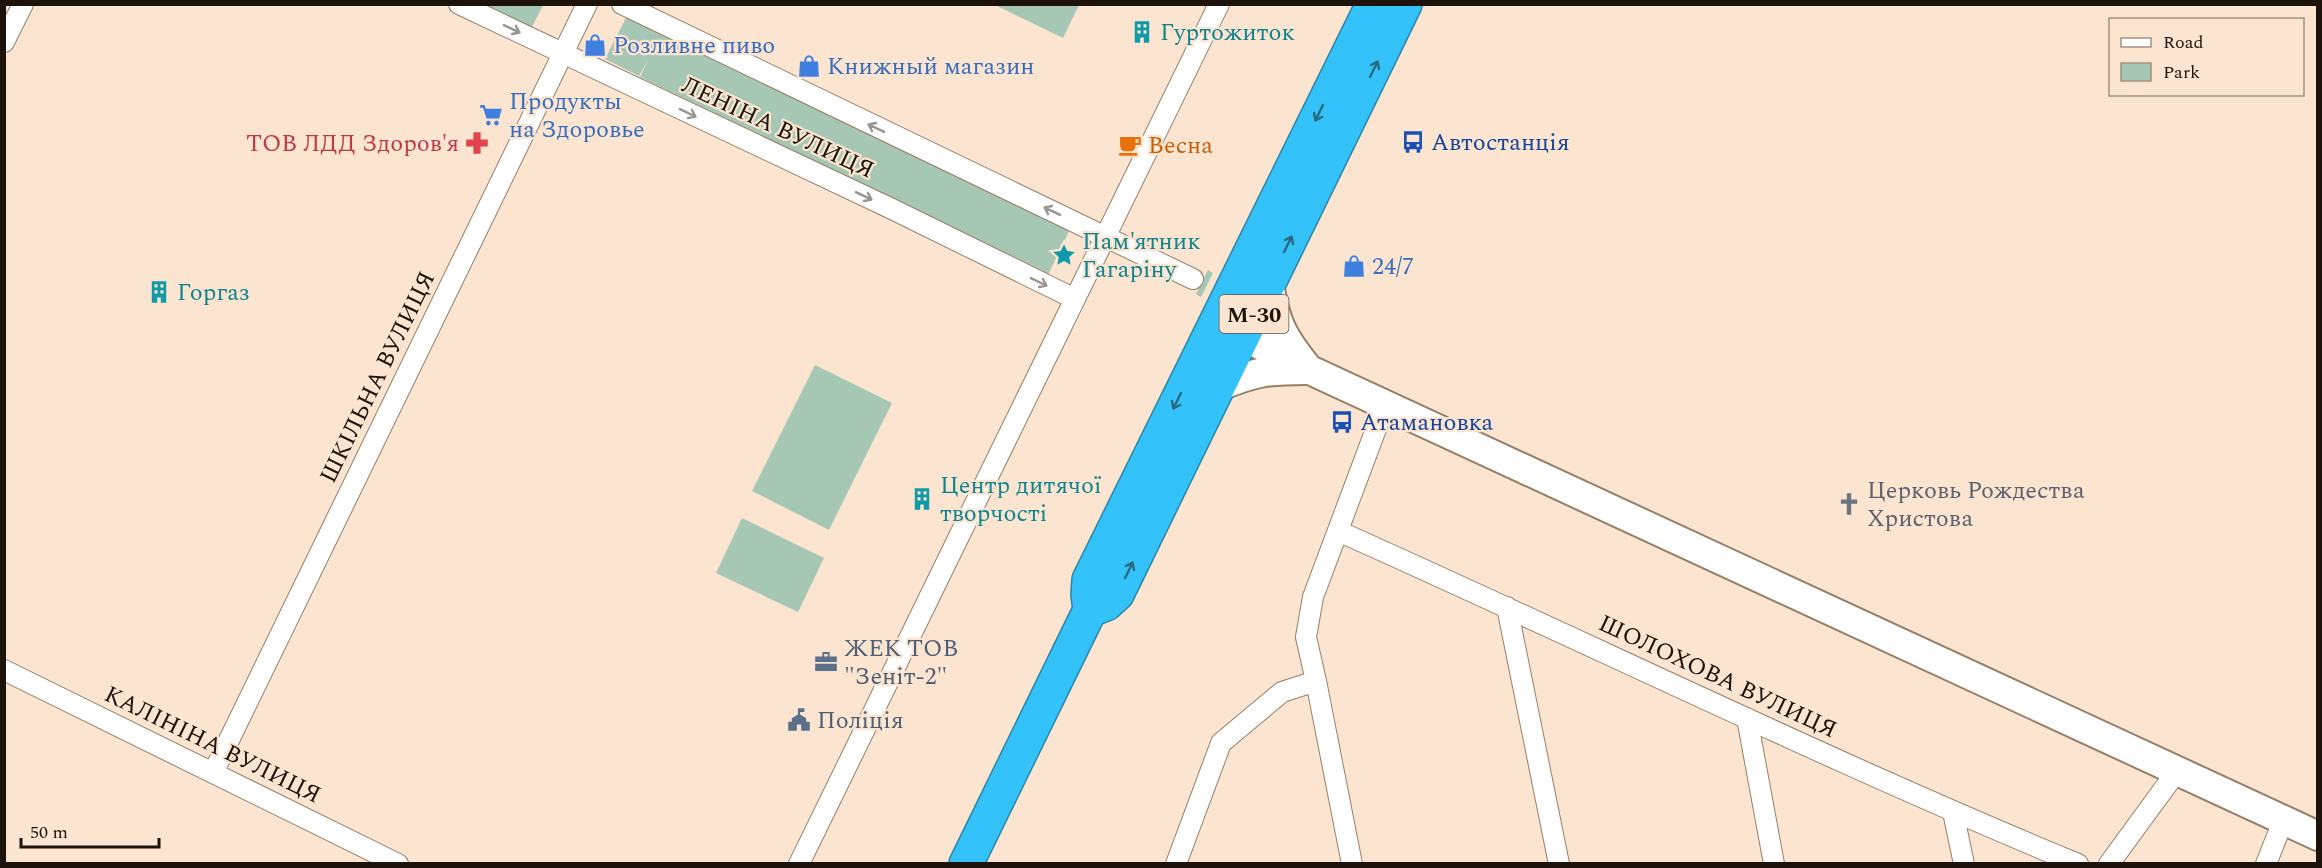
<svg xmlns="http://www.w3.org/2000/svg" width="2322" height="868" viewBox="0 0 2322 868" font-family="Spectral,serif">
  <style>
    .green { fill: #a6c7b4 }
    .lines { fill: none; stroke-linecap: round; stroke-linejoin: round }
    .street-casing { stroke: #977e67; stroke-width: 22 }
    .secondary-casing { stroke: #977e67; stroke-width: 32 }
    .highway-casing { stroke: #2c85a6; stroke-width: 36 }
    .street { stroke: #fff; stroke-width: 20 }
    .secondary { stroke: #fff; stroke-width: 28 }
    .highway { stroke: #34c2fa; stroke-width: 33 }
    .oneway { stroke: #999591 }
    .oneway2 { stroke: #286a82 }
    .labels { text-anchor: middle; stroke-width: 4.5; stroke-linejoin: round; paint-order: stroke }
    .shield { fill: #fbe5d1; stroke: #605246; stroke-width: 1.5 }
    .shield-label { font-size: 22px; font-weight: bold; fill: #1d130a }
    .culture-label { font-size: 24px; fill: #0d838f; stroke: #fbe5d1; text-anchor: start }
    .shop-label { font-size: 24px; fill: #366cbe; stroke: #fbe5d1; text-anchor: start }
    .street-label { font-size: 24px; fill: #1d130a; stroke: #fbe5d1 }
    .transit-label { font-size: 24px; fill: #164399; stroke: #fbe5d1; text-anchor: start }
    .health-label { font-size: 24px; fill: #be3a42; stroke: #fbe5d1; text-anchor: end }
    .food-label { font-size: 24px; fill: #c56008; stroke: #fbe5d1; text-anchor: start }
    .worship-label { font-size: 24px; fill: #5b616d; stroke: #fbe5d1; text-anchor: start }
    .service-label { font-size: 24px; fill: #4e5e75; stroke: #fbe5d1; text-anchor: start }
  </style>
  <rect width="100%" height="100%" fill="#fbe5d1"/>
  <path class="green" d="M482 5H543L531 29Z
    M995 5H1079L1063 38Z
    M628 14 1070 229 1048 275 640 77 649 58 639 76 605 59Z
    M1208 270 1213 273 1201 297 1196 294Z
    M815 365 892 403 829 530 752 491Z
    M742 518 824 558 798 612 716 573Z"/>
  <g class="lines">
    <g class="street-casing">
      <path id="street" d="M459 4 892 209 1075 299
        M622 4 1193 279
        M4 42 23 4
        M1338 531C1585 641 1828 761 2078 864
        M1507 607 1559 864
        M4 670 398 864
        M1747 718 1774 864
        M213 773 587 4
        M1953 812 1964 864
        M799 864 1219 4
        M1176 864 1221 743 1282 692 1316 681
        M1352 864 1316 681 1306 637 1313 597 1385 405
        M2109 864 2177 771
        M2266 864 2283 821"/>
    </g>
    <g class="secondary-casing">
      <path id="secondary" d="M1269 283C1275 322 1282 336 1306 366
        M1224 327 1310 370 2318 836
        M1218 387C1253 372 1267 370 1305 370"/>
    </g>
    <g class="highway-casing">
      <path id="highway" d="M1090 610 1106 604 1117 594 1405 4
        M966 864 1090 610 1088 594 1089 580 1373 4"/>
    </g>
    <use href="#street" class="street"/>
    <use href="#secondary" class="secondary"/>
    <use href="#highway" class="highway"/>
  </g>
  <defs><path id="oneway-shaft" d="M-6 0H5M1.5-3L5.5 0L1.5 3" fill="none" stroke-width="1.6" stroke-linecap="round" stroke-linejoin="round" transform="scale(1.5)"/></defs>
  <g class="oneway">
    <use href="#oneway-shaft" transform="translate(512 29) rotate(25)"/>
    <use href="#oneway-shaft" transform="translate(688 113) rotate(26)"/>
    <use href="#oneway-shaft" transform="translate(876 128) rotate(-154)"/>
    <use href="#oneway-shaft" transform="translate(864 196) rotate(25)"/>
    <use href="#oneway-shaft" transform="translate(1052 211) rotate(-155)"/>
    <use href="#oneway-shaft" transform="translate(1039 282) rotate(26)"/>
  </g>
  <g class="oneway2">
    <use href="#oneway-shaft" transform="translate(1374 69) rotate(-64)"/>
    <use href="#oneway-shaft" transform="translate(1319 113) rotate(116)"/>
    <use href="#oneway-shaft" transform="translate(1288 244) rotate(-64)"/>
    <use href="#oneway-shaft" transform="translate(1177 401) rotate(116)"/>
    <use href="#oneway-shaft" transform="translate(1129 570) rotate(-64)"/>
  </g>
  <defs>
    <g id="building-bare" transform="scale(1.8)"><path d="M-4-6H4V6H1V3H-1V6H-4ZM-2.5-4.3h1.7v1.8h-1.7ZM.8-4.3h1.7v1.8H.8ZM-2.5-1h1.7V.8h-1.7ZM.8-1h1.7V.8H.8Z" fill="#0f9aa8" stroke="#fbe5d1" stroke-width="2.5" paint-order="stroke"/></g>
    <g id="shop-bare" transform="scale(1.8)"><path d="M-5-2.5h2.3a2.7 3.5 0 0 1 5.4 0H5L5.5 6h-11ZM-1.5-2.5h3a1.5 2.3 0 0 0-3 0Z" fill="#3f7fe0" stroke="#fbe5d1" stroke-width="2.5" paint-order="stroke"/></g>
    <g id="supermarket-bare" transform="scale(1.8)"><path d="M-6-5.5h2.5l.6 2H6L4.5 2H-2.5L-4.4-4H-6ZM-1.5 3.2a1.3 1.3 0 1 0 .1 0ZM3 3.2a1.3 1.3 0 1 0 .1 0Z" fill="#3f7fe0" stroke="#fbe5d1" stroke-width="2.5" paint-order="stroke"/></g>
    <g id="bus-bare" transform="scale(1.8)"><path d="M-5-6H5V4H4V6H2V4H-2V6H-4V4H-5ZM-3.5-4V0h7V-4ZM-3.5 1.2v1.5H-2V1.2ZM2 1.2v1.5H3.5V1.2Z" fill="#1a4fb4" stroke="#fbe5d1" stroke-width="2.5" paint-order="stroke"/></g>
    <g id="pharmacy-bare" transform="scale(1.8)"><path d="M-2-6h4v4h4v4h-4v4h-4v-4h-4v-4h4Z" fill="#e0444e" stroke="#fbe5d1" stroke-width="2.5" paint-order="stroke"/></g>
    <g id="cafe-bare" transform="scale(1.8)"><path d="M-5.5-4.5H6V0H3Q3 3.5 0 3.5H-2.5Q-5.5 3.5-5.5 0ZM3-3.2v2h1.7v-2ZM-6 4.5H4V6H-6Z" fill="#e8710a" stroke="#fbe5d1" stroke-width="2.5" paint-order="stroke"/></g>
    <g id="sight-bare" transform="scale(1.8)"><path d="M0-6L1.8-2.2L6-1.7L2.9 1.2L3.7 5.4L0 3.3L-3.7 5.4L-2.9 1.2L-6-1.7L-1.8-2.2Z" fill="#0f9aa8" stroke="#fbe5d1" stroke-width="2.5" paint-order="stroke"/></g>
    <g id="church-bare" transform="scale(1.8)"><path d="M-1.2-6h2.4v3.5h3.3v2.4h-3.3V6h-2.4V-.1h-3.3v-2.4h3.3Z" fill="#6b7280" stroke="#fbe5d1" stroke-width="2.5" paint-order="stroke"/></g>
    <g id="office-bare" transform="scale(1.8)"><path d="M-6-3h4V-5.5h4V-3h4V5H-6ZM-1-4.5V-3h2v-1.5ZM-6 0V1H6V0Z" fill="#5c6f8a" stroke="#fbe5d1" stroke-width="2.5" paint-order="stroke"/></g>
    <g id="civic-bare" transform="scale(1.8)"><path d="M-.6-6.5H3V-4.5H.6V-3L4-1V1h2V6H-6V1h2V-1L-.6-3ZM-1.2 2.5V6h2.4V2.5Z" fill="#5c6f8a" stroke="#fbe5d1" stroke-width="2.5" paint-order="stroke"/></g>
  </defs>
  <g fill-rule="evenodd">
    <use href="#building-bare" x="1142" y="32"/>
    <use href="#shop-bare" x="595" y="45"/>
    <use href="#shop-bare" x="809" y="66"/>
    <use href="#supermarket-bare" x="491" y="115"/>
    <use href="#bus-bare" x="1413" y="142"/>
    <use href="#pharmacy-bare" x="477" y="143"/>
    <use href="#cafe-bare" x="1130" y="145"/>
    <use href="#sight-bare" x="1064" y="255"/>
    <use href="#shop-bare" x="1354" y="266"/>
    <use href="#building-bare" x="159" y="292"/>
    <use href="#bus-bare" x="1342" y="422"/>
    <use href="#building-bare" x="922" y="499"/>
    <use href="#church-bare" x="1849" y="504"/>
    <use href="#office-bare" x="826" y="662"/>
    <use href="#civic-bare" x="799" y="720"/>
  </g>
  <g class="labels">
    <rect class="shield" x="1219.5" y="295" width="69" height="38" rx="4.5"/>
    <g class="shield-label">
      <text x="1254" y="322">М-30</text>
    </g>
    <g class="culture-label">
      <text x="1160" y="40">Гуртожиток</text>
      <text x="1082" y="249">Пам'ятник<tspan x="1082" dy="28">Гагаріну</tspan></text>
      <text x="177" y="300">Горгаз</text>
      <text x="940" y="493">Центр дитячої<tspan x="940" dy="28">творчості</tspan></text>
    </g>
    <g class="shop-label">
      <text x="613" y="53">Розливне пиво</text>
      <text x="827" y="74">Книжный магазин</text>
      <text x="509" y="109">Продукты<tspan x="509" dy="28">на Здоровье</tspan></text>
      <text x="1372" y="274">24/7</text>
    </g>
    <g class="street-label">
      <text transform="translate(778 127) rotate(25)" y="8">ЛЕНІНА ВУЛИЦЯ</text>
      <text transform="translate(377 377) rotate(-64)" y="8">ШКІЛЬНА ВУЛИЦЯ</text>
      <text transform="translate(1718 676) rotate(25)" y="8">ШОЛОХОВА ВУЛИЦЯ</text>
      <text transform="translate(213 744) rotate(26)" y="8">КАЛІНІНА ВУЛИЦЯ</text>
    </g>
    <g class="transit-label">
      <text x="1431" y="150">Автостанція</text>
      <text x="1360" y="430">Атамановка</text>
    </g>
    <g class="health-label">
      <text x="459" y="151">ТОВ ЛДД Здоров'я</text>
    </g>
    <g class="food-label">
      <text x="1148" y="153">Весна</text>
    </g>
    <g class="worship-label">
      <text x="1867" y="498">Церковь Рождества<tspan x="1867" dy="28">Христова</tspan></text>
    </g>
    <g class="service-label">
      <text x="844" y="656">ЖЕК ТОВ<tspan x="844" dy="28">"Зеніт-2"</tspan></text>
      <text x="817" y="728">Поліція</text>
    </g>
  </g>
  <rect width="2322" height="868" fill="none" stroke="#1d130a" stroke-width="12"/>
  <rect x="2109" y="18" width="195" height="78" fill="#fbe5d1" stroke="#a29181" stroke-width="1.5"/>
  <rect x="2121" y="38" width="30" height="9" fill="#ffffff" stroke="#a29181" stroke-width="1.5"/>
  <text x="2163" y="48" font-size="18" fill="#1d130a">Road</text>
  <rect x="2121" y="63" width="30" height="18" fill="#a6c7b4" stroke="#a29181" stroke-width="1.5"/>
  <text x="2163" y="78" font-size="18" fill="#1d130a">Park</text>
  <path d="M21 838v9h138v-9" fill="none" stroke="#1d130a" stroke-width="3"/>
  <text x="30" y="838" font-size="18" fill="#1d130a" stroke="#fbe5d1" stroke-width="4.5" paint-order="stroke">50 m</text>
</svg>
